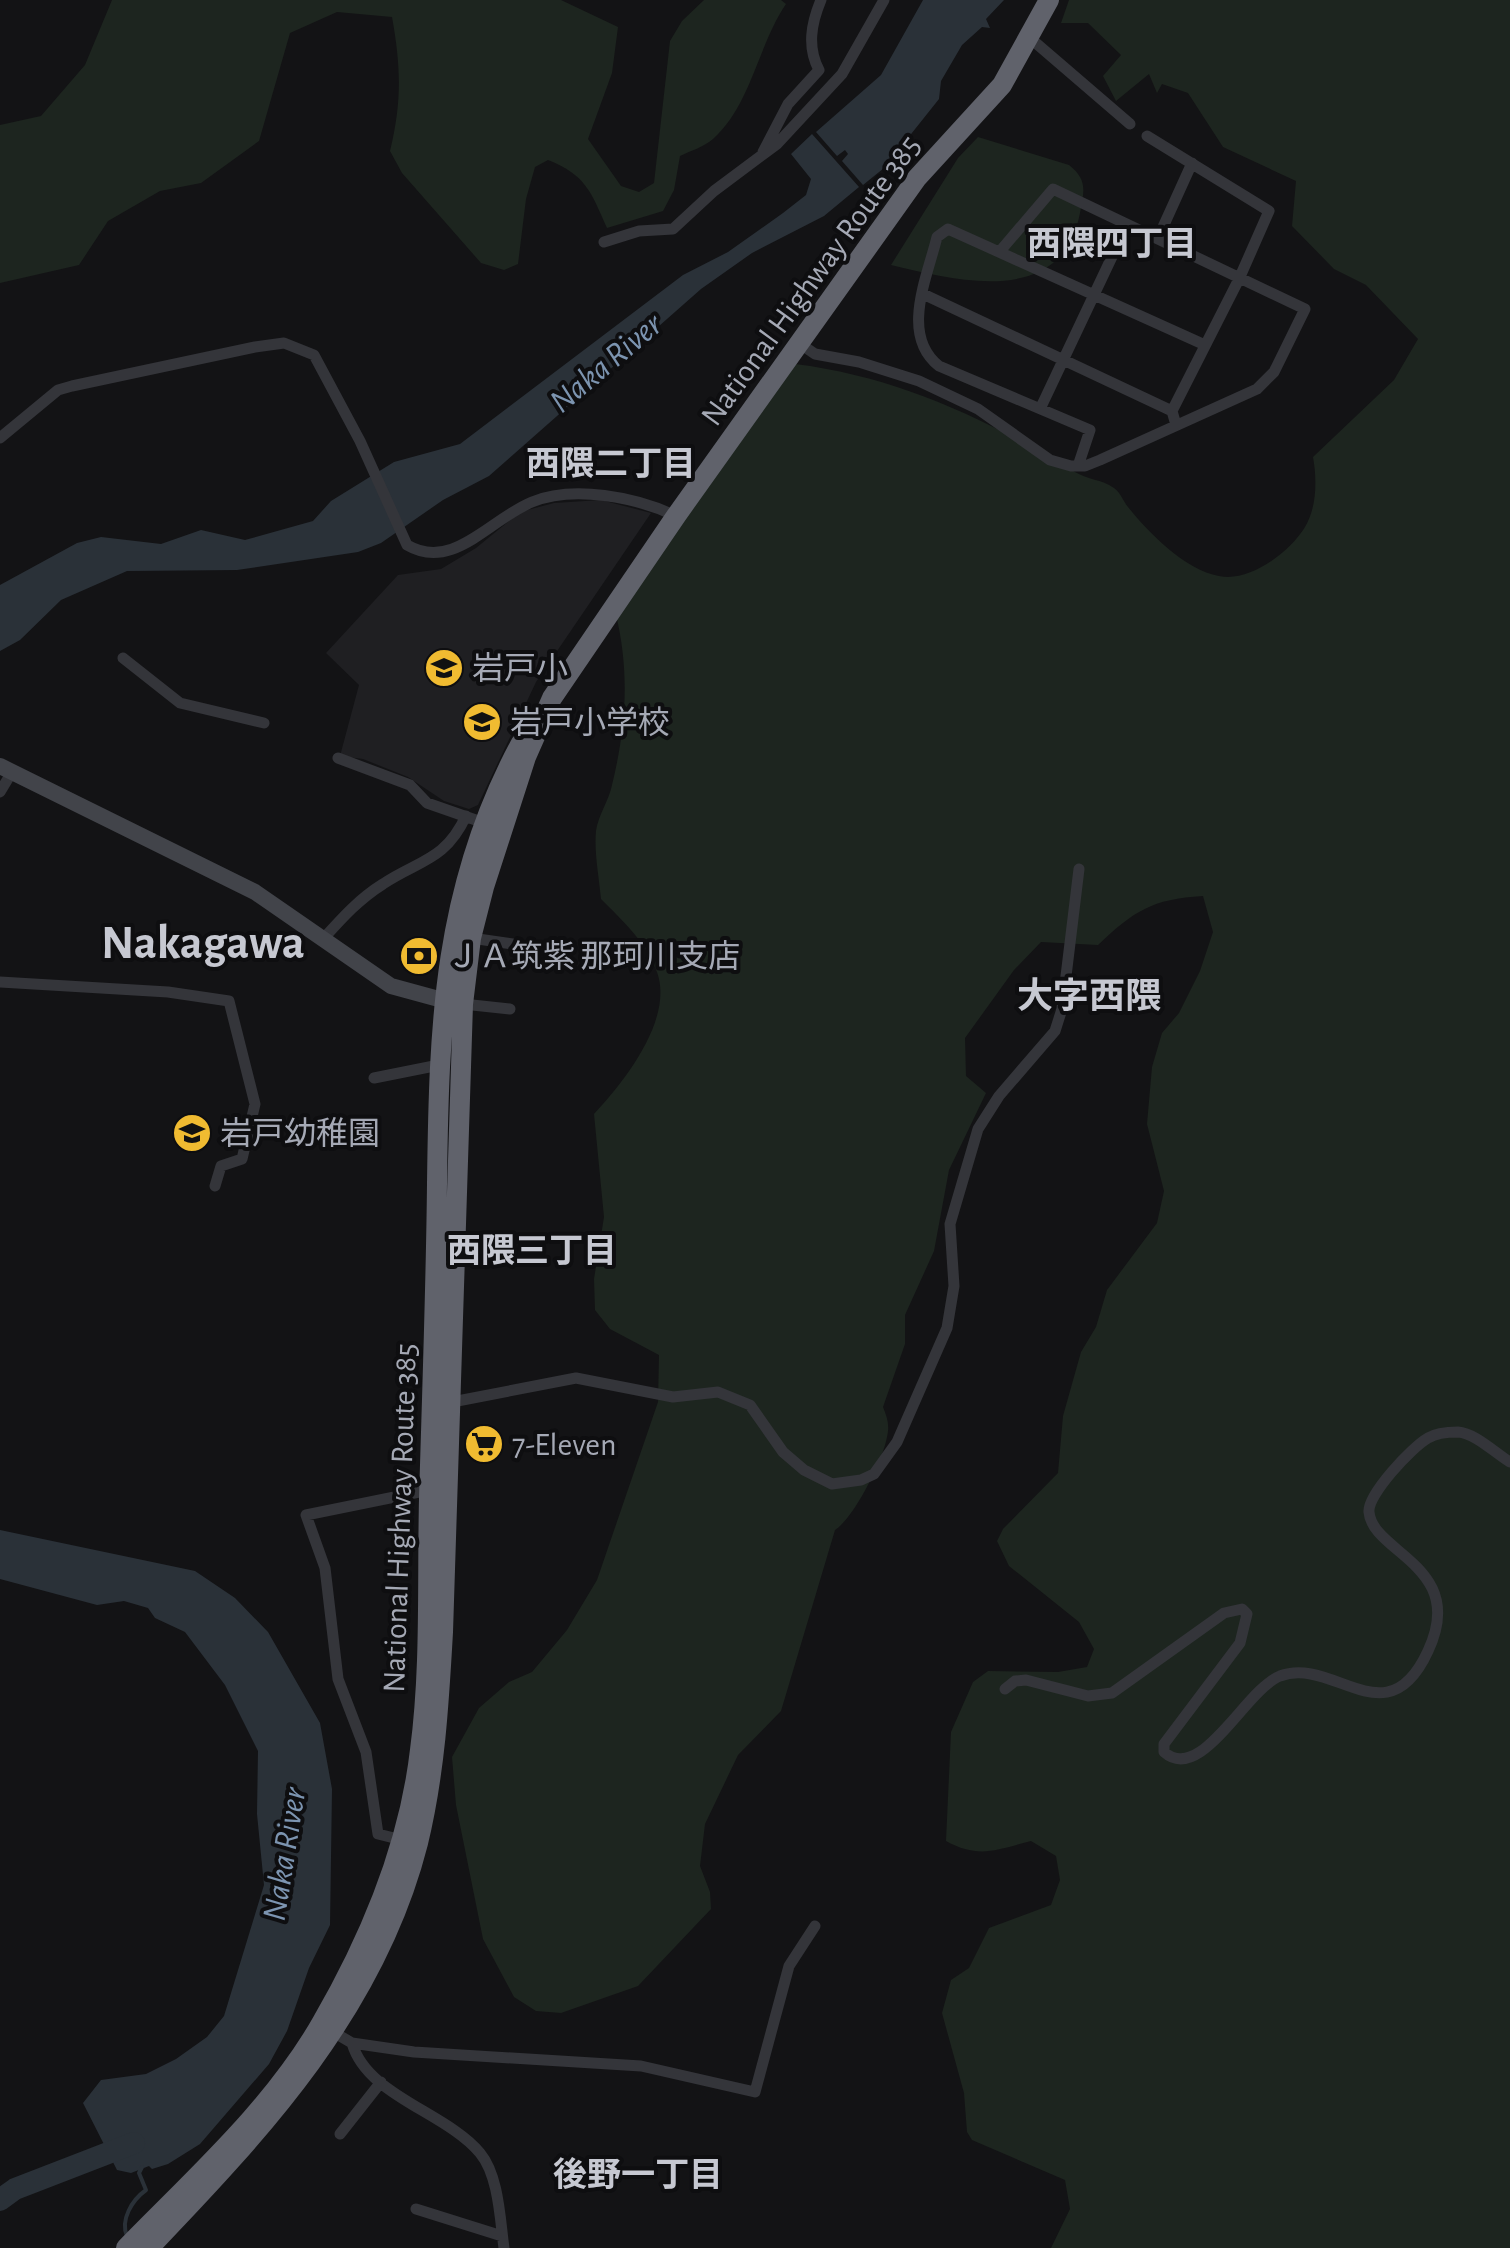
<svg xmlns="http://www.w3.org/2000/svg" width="1510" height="2248" viewBox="0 0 1510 2248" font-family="'Alegreya Sans','Noto Sans JP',sans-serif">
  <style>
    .built { fill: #1f1f22 }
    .green { fill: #1d251f }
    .water { fill: #2a3138 }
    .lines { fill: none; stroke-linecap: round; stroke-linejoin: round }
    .stream { stroke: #2a3138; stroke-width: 4 }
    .river { stroke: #2a3138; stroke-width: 22 }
    .street { stroke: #34353a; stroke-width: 11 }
    .secondary { stroke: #42444a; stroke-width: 16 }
    .highway { stroke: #60626b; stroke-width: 20 }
    .labels { text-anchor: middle; stroke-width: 8; stroke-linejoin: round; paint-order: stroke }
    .street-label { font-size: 32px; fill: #a5a9b5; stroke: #0e0e10 }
    .poi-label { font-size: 32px; fill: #a5a9b5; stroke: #0e0e10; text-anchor: start }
    .neighbourhood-label { font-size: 34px; font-weight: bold; fill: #c6c8d1; stroke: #0e0e10 }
    .water-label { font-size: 34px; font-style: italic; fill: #7c94b0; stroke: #0e0e10 }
    .quarter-label { font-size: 36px; font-weight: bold; fill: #c6c8d1; stroke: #0e0e10 }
    .town-label { font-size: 48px; font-weight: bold; fill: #c6c8d1; stroke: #0e0e10 }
  </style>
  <rect width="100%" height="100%" fill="#131315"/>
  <path class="built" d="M601 500 651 513 536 682 478 805 469 809 444 801 408 777 363 759 340 756 359 685 326 653 398 575 441 569 476 548 520 512 554 503Z"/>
  <path class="green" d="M112 0H561L618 27 612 73 588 139 621 186 639 192 654 183 670 41 682 21 704 0H781L786 4C758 45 751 105 713 139 704 147 690 151 680 156L674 190 663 211 607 228C591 192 586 175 548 160L535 167 526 199 518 264 504 270 481 263 402 173 390 151C402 102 401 67 392 17L337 12 290 33 259 141 201 183 160 191 108 221 79 265 0 283V125L41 116 85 65Z
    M1069 0H1510V2248H1051L1070 2209 1065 2180 972 2140 967 2132 964 2093 942 2013 951 1980 969 1968 989 1928 1051 1905 1060 1880 1056 1856 1031 1841C996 1850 979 1859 946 1841L951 1732 973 1682 988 1671 1058 1672 1087 1667 1094 1649 1079 1622 1009 1566 997 1541 1003 1529 1058 1473 1063 1416 1081 1352 1096 1327 1107 1290 1157 1223 1164 1191 1147 1124 1152 1067 1162 1033 1179 1013 1200 971 1213 932 1203 896C1152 899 1134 911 1098 945L1041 942 1014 970 965 1038 966 1076 986 1093 949 1170 934 1251 905 1315V1344L883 1407C887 1417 890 1425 887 1437 883 1460 854 1518 835 1530L781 1711 738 1755 705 1824 700 1866 710 1892 711 1909 638 1986 561 2013 536 2011 514 1997 483 1939 456 1805 452 1757 479 1708 509 1682 532 1672 567 1630 597 1580 658 1402 659 1355 610 1329 595 1310 594 1279 604 1217 594 1114C624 1082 674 1019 657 972 647 943 622 920 601 899 599 877 594 852 596 831 598 816 609 800 612 785 626 728 630 673 616 615L795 364C899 377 986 419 1075 472 1088 480 1101 479 1114 488 1121 493 1123 501 1128 507 1149 533 1185 570 1219 576 1249 583 1290 552 1305 527 1317 507 1317 479 1313 457L1394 380 1418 339 1366 285 1334 269 1292 226 1296 181 1223 147 1188 93 1162 84 1157 93 1149 74 1116 101 1103 76 1121 55 1088 23H1061Z
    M978 137 1069 165C1088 180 1084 191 1080 213 1062 308 958 281 891 265L958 158Z"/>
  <path class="water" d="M923 0H1004L986 19 990 28 982 27 962 45 941 81 939 99 884 168 863 185 842 161 848 154 845 150 837 156 816 132 881 75Z
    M812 134 859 187 824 216 752 253 701 289 489 476 443 500 381 543 358 552 237 570 127 571 61 600 20 640 0 651V585L77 543 101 537 161 544 201 530 245 540 313 521 331 501 394 462 460 444 683 275 728 252 783 213 806 195 811 179 791 154Z
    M0 1530 195 1571 235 1598 268 1632 320 1723 332 1789 330 1925 309 1968 287 2031 269 2064 200 2144 168 2164 152 2169 149 2166 131 2173 117 2170 83 2103 101 2080 146 2074 176 2059 207 2037 224 2016 264 1885 257 1814 258 1751 225 1685 185 1632 155 1618 148 1608 124 1601 97 1605 0 1579Z"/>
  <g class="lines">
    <path class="stream" d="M127 2236C120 2220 132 2200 146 2190L139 2173 142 2167"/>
    <path class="river" d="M0 2200 15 2189 134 2143"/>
    <path class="street" d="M1030 38 1130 124
      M1147 136 1269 211 1239 279 1172 411 1176 425
      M763 152 788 104 819 70C807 47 811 24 821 0
      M1158 238 1192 163
      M604 242 639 231 673 229 714 191 777 144 842 74 884 0
      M923 294 1172 411
      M799 343 815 354 859 362 919 381 978 409 1050 460 1071 466H1085L1100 460 1257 389 1274 372 1305 309 1053 189 1001 250
      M1041 407 1127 225
      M0 438 58 390 72 386 255 347 284 343 314 355 360 441 407 545C453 572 490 519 532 502 573 485 636 497 676 516
      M1078 466 1090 430 939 366C900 335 927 278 937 237L948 229 1205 345
      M123 658 180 703 264 723
      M338 758 410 785 427 803 490 825
      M0 792 12 772
      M324 938C342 918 359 899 383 884 419 860 445 861 466 816
      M471 938 520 945
      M0 982 168 992 229 1001 255 1104 242 1159 221 1166 215 1186
      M463 1004 510 1009
      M374 1078 439 1065
      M447 1403 576 1378 673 1397 718 1392 750 1405 783 1452 804 1470 832 1484 861 1480 874 1474 897 1442 947 1328 954 1286 950 1224 978 1129 999 1096 1055 1031 1062 1009 1079 869
      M1005 1689 1015 1681 1026 1680 1088 1696 1112 1693 1224 1613 1242 1609 1247 1614 1240 1643 1164 1744V1752C1201 1785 1245 1690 1280 1676 1334 1656 1387 1740 1428 1651 1468 1566 1372 1553 1369 1512 1367 1495 1412 1447 1428 1438 1436 1433 1448 1432 1458 1432 1475 1433 1495 1453 1510 1462
      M402 1840 378 1834 366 1752 338 1679 325 1568 306 1515 429 1490
      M328 2029 352 2043 414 2052 641 2066 755 2092 789 1966 815 1926
      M352 2043C367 2096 446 2112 480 2153 499 2176 500 2220 504 2248
      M340 2134 381 2082
      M416 2209 502 2236"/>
    <path class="secondary" d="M0 766 255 892 391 986 457 1004"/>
    <path class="highway" d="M126 2248C194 2178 273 2108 322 2022 370 1939 409 1846 420 1750 431 1667 427 1582 429 1499 432 1394 436 1288 437 1183 439 1024 443 887 521 743
      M149 2248C263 2129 376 2008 418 1843 435 1773 439 1703 443 1632L463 1004 471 938 484 887 526 757 552 698 676 516 917 178 1002 85 1049 0"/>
  </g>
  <defs>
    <g id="school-disc" transform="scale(2)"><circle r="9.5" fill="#f0bb31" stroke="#0e0e10"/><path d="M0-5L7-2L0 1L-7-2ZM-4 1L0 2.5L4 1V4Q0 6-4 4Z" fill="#111"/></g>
    <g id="bank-disc" transform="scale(2)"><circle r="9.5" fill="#f0bb31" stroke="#0e0e10"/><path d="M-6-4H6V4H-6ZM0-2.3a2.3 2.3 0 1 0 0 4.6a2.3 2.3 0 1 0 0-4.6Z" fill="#111"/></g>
    <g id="supermarket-disc" transform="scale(2)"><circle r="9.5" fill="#f0bb31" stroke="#0e0e10"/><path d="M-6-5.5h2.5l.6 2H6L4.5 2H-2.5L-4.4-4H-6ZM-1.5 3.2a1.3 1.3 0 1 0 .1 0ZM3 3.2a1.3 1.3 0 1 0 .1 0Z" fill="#111"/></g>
  </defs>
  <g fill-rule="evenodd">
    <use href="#school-disc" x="444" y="668"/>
    <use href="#school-disc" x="482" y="722"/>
    <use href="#bank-disc" x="419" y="956"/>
    <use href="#school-disc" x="192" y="1133"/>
    <use href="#supermarket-disc" x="484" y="1444"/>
  </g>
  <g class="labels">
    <g class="street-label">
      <text transform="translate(810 280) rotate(-54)" y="11">National Highway Route 385</text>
      <text transform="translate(399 1518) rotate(-88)" y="11">National Highway Route 385</text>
    </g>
    <g class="poi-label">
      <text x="472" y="679">岩戸小</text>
      <text x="510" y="733">岩戸小学校</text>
      <text x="447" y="967">ＪＡ筑紫 那珂川支店</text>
      <text x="220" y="1144">岩戸幼稚園</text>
      <text x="512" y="1455">7-Eleven</text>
    </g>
    <g class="neighbourhood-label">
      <text x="1112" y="255">西隈四丁目</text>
      <text x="611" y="475">西隈二丁目</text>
      <text x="532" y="1262">西隈三丁目</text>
      <text x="638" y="2186">後野一丁目</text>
    </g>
    <g class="water-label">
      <text transform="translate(605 362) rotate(-40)" y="12">Naka River</text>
      <text transform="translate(283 1854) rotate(-81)" y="12">Naka River</text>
    </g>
    <g class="quarter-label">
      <text x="1089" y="1008">大字西隈</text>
    </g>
    <g class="town-label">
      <text x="203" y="958">Nakagawa</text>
    </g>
  </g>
</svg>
